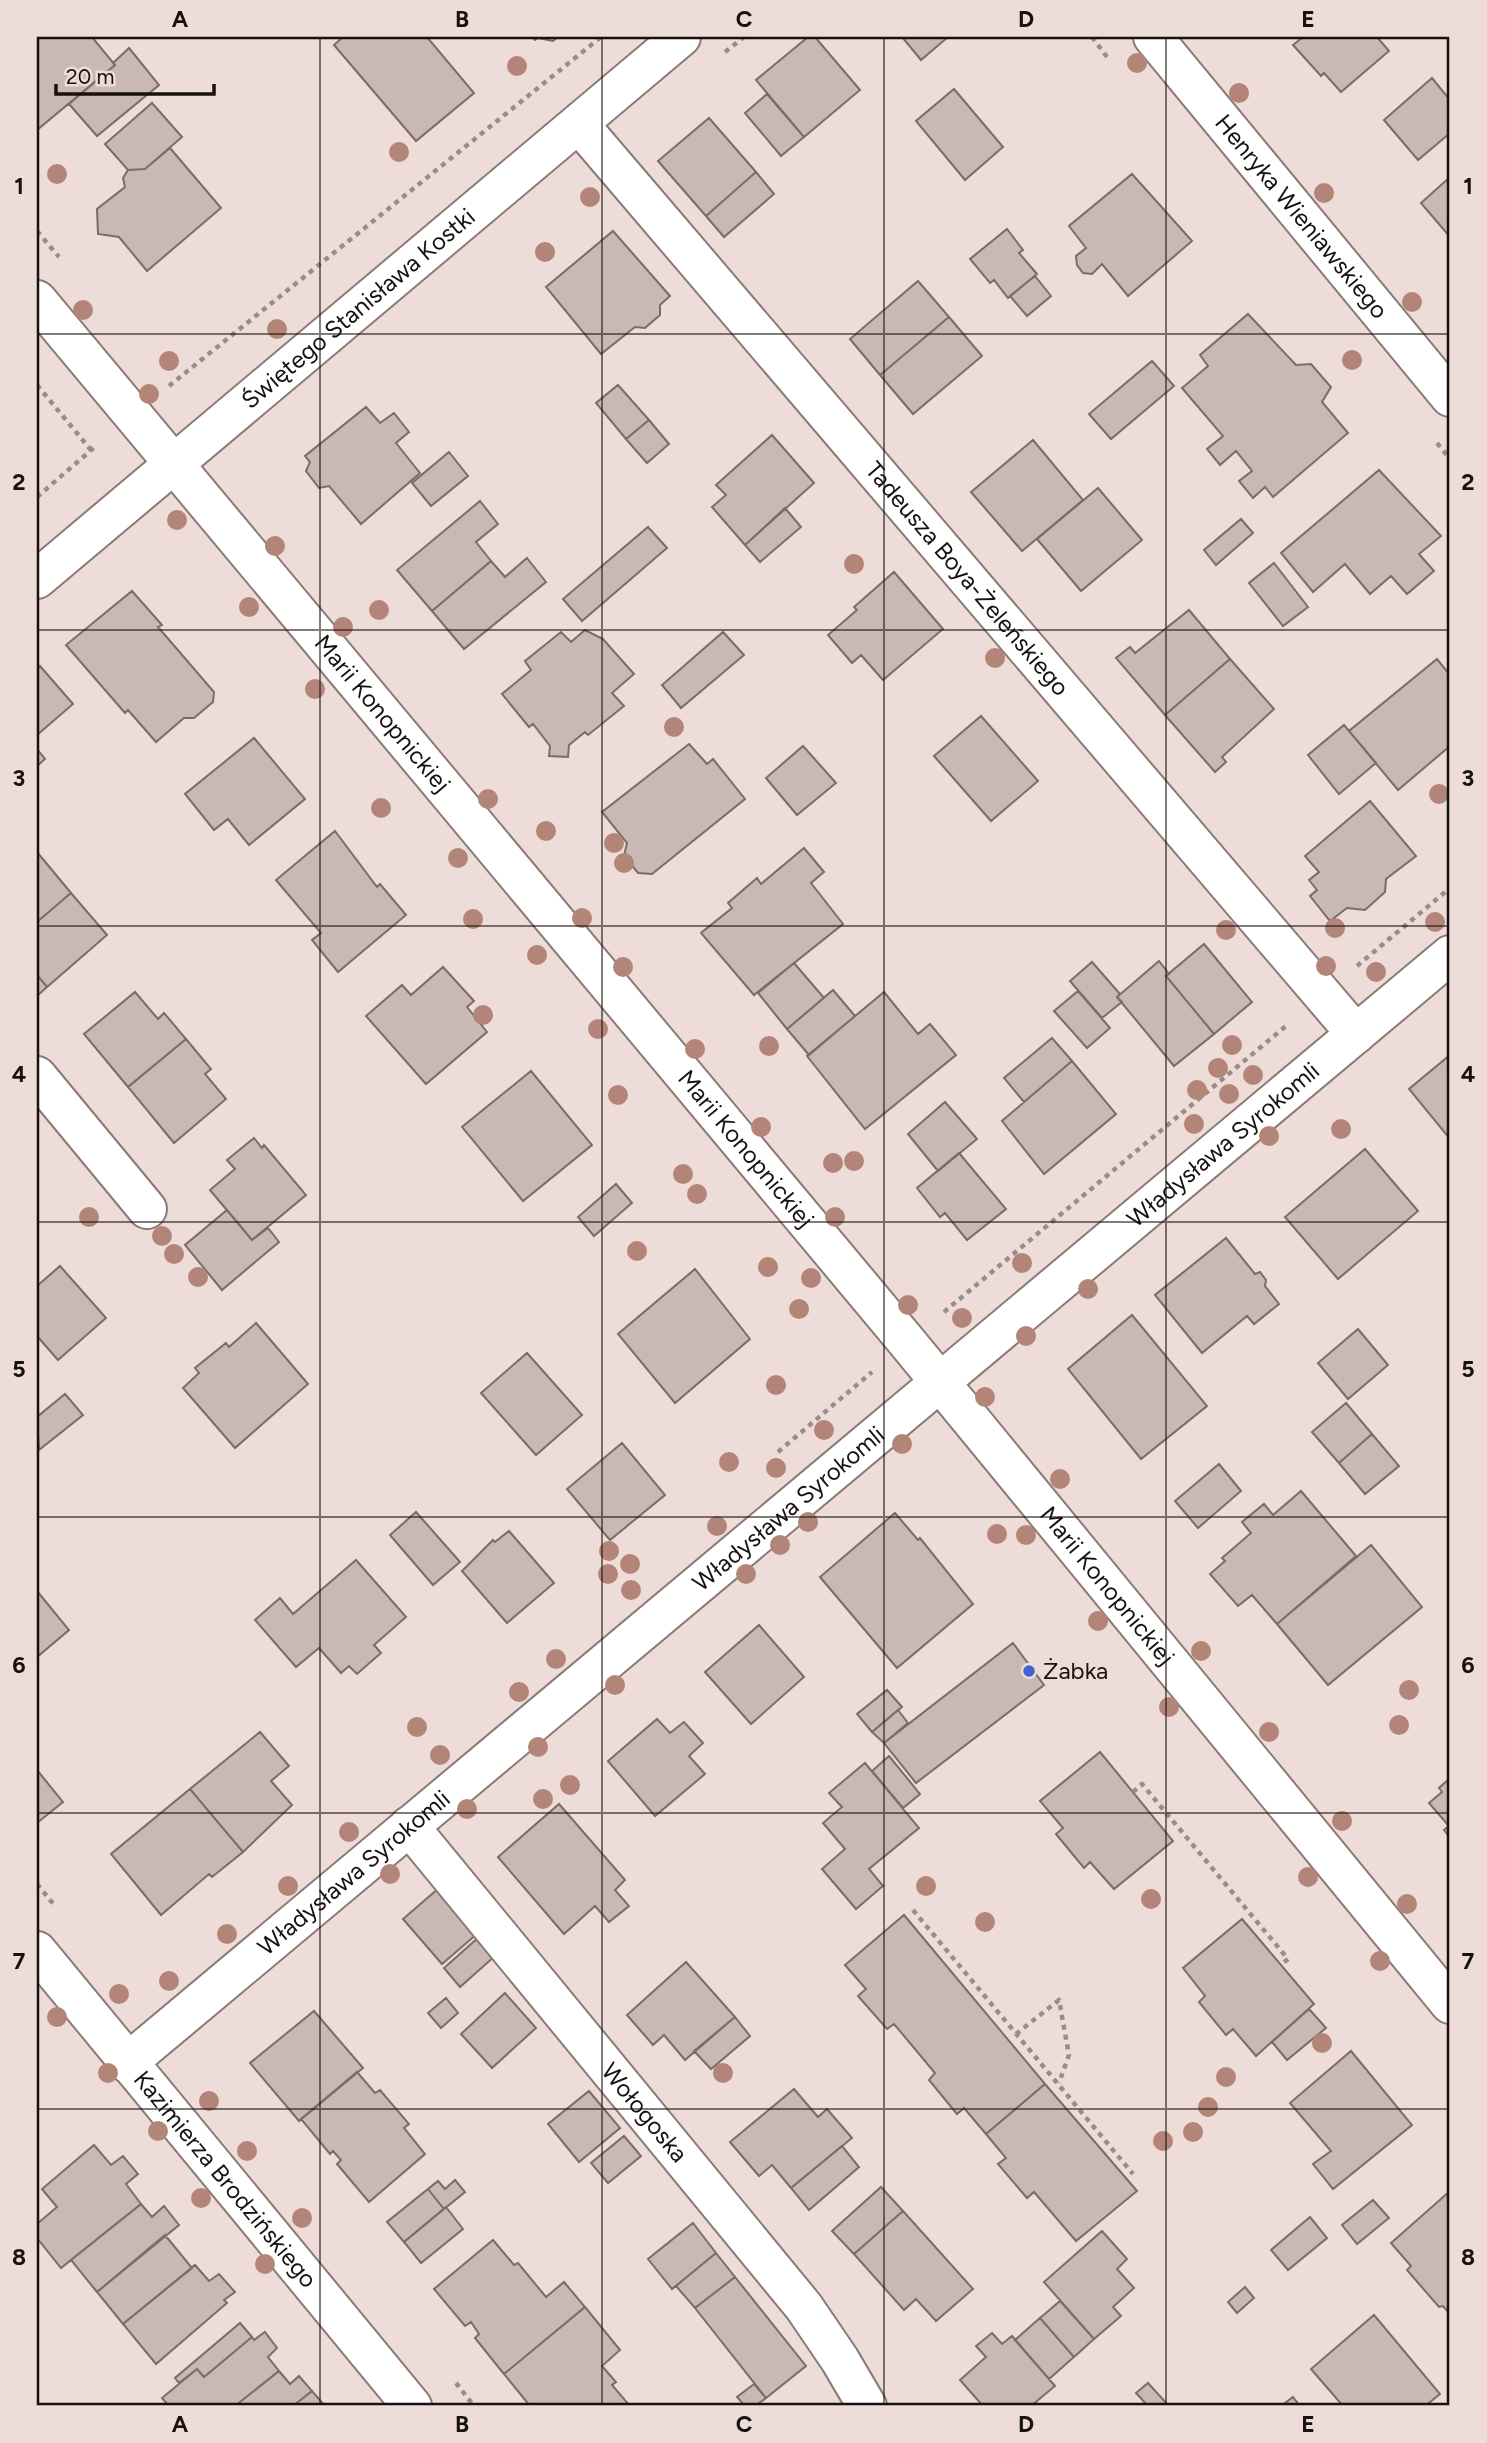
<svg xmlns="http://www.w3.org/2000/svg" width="1487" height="2443" viewBox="0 0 1487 2443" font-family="Figtree,sans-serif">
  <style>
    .building { fill: #c9b8b3; stroke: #7c6c68; stroke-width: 2 }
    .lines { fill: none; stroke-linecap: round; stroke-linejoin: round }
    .minor-casing { stroke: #8a7a76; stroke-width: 42 }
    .path { stroke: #998c89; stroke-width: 4.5; stroke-dasharray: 5 5; stroke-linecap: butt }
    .minor { stroke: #fff; stroke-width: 38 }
    .tree { fill: #b38578 }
    .grid { fill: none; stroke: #17110f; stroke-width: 2; stroke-opacity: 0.55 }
    .poi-dot { fill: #4261d4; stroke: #eddcd7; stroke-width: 2.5 }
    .labels { text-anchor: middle; stroke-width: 5; stroke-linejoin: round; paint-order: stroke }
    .street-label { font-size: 24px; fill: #17110f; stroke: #eddcd7 }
    .poi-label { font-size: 24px; fill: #17110f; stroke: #eddcd7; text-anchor: start }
    .neatline { fill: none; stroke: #17110f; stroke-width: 2.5 }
    .grid-label { font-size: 23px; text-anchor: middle; font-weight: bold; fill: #17110f }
  </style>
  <rect width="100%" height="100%" fill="#eddcd7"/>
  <path class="building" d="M37 37H92L115 65 37 130Z
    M343 37H427L474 93 416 141 334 45Z
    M532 37H558L553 41 538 38 535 40Z
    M808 37H815L860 90 804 137 756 80Z
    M902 37H948L921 60Z
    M1303 37H1377L1389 51 1341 92 1324 73 1321 76 1293 45Z
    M129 48 159 85 97 136 69 104 115 65 113 63Z
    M1432 78 1450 100V133L1418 160 1384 120Z
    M954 89 1003 147 965 180 916 121Z
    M767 94 804 137 781 156 745 113Z
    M152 103 182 137 145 169 128 170 105 144Z
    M709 118 756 172 706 216 658 161Z
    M170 148 221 208 147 271 119 237 98 234 97 209 125 187 123 178 128 170 145 169Z
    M756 172 774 194 724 237 706 216Z
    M1132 174 1192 241 1128 296 1102 264 1092 274 1083 273 1077 265 1076 256 1086 248 1069 226Z
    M1450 177V237L1421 203Z
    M1007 229 1023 250 1019 253 1037 274 1008 298 994 280 990 283 970 259Z
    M613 231 670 296 660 305V315L645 328 635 327 601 354 546 287Z
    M1035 276 1051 296 1027 316 1010 296Z
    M918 281 949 317 880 375 850 339Z
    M1248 314 1296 365 1311 364 1331 387 1322 402 1348 433 1273 497 1265 487 1253 498 1239 481 1252 471 1236 451 1220 465 1207 449 1223 436 1182 388 1208 366 1200 355Z
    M949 317 982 356 913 414 880 375Z
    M1152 361 1174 386 1111 439 1089 414Z
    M618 385 649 420 626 439 596 403Z
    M366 407 380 423 394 413 409 432 396 443 420 473 361 524 329 486 319 488 306 471 310 462 305 456Z
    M649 420 669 444 647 463 626 439Z
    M772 435 814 483 745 545 712 507 726 495 716 485Z
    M1033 440 1083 500 1022 551 971 492Z
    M449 452 468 476 431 506 412 483Z
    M1379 470 1441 536 1419 554 1434 571 1407 594 1391 576 1370 594 1345 564 1313 592 1281 553Z
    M1098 488 1142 540 1081 591 1037 539Z
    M480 501 498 524 476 542 491 561 432 611 397 570Z
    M785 508 801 527 760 562 745 545Z
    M1241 519 1253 533 1216 565 1204 550Z
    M648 527 667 548 582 621 563 599Z
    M527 558 546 582 464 649 432 611 491 561 505 577Z
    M1274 563 1308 607 1283 626 1249 583Z
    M894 572 943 629 883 680 861 655 852 663 828 635 857 610 854 607Z
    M132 591 162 625 158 627 214 692 213 702 194 718H184L156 742 128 710 125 713 66 645Z
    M1189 610 1230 659 1165 715 1116 658 1130 647 1135 653Z
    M585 630 603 639 634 674 612 693 624 706 588 735 585 732 569 745 568 757 549 756 550 746 533 724 529 727 502 694 531 670 525 661 561 632 571 642Z
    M723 632 744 655 681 708 662 685Z
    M1230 659 1274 709 1222 757 1226 762 1215 772 1165 715Z
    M1437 659 1450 675V746L1398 790 1349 731Z
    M40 666 73 704 37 735V669Z
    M981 716 1038 781 991 821 934 756Z
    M1344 725 1376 763 1339 794 1308 755Z
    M254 738 305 799 249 845 228 819 214 830 185 794Z
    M689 744 707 764 713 759 745 799 652 874 638 873 624 856 627 843 602 812Z
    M803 746 836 783 797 815 766 778Z
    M37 749 45 759 37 766Z
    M1370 801 1416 856 1386 879 1385 892 1365 910 1347 908 1330 921 1310 896 1317 890 1309 880 1319 872 1305 856Z
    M335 831 377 887 380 884 406 915 338 972 312 940 321 933 276 880Z
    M804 848 824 872 811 883 843 924 754 995 701 933 732 908 728 903 757 878 761 884Z
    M37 852 71 893 37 922Z
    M71 893 107 935 47 987 37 975V922Z
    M1204 944 1252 1002 1214 1034 1166 976Z
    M1159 961 1169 974 1166 976 1214 1034 1174 1066 1117 997Z
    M1092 962 1120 994 1117 997 1122 1002 1102 1018 1070 981Z
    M794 963 824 998 787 1029 758 993Z
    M443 967 474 1001 467 1007 487 1032 426 1084 366 1016 402 985 411 995Z
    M37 975 47 987 37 996Z
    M833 990 855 1016 809 1055 787 1029Z
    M1078 991 1110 1028 1087 1048 1054 1011Z
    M135 992 158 1019 164 1013 186 1039 128 1087 84 1034Z
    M884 992 918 1034 930 1024 956 1055 865 1129 807 1056Z
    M1052 1038 1072 1061 1024 1102 1004 1078Z
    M186 1039 211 1069 205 1074 226 1099 174 1143 128 1087Z
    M1450 1055V1139L1409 1089Z
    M1072 1061 1116 1114 1044 1174 1002 1121Z
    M531 1071 592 1145 523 1201 462 1127Z
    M945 1102 977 1139 938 1171 908 1134Z
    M254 1138 262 1148 264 1145 306 1195 252 1240 210 1190 235 1169 227 1160Z
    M1365 1149 1418 1211 1338 1279 1285 1217Z
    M959 1153 1006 1209 967 1240 945 1213 940 1217 917 1188Z
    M616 1184 632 1203 594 1236 578 1217Z
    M227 1210 252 1240 268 1228 279 1242 222 1290 185 1245Z
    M1226 1238 1255 1274 1260 1272 1266 1280 1265 1286 1279 1304 1254 1324 1247 1316 1202 1353 1155 1295Z
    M60 1266 106 1318 58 1360 37 1336V1286Z
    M695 1269 750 1339 675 1403 618 1334Z
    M1132 1315 1207 1406 1141 1459 1068 1369Z
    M256 1323 308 1384 235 1448 183 1388 199 1373 195 1368 226 1343 229 1347Z
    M1358 1329 1388 1365 1348 1399 1318 1363Z
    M527 1353 582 1415 536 1455 481 1393Z
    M65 1394 83 1415 39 1450 37 1417Z
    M1346 1403 1372 1434 1339 1463 1312 1432Z
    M1372 1434 1399 1466 1365 1494 1339 1463Z
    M622 1443 665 1495 610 1540 567 1489Z
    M1219 1464 1241 1491 1198 1528 1175 1501Z
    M1301 1491 1356 1556 1277 1624 1252 1595 1238 1606 1210 1574 1225 1561 1222 1558 1251 1533 1242 1522 1264 1504 1273 1515Z
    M416 1512 460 1562 433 1585 390 1535Z
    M895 1513 918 1540 920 1538 973 1604 897 1668 820 1577Z
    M509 1531 554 1583 507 1623 462 1571 493 1540 495 1542Z
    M1371 1545 1422 1607 1328 1685 1277 1624Z
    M356 1560 406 1617 374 1645 381 1653 357 1674 349 1666 341 1673 319 1648 296 1667 255 1620 280 1598 293 1614Z
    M37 1591 69 1630 37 1657Z
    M759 1625 804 1677 751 1724 705 1672Z
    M1013 1643 1044 1685 916 1783 884 1743Z
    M887 1690 902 1707 872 1732 857 1714Z
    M898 1710 908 1723 884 1743 872 1732Z
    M657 1719 670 1733 684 1722 703 1743 689 1756 705 1774 655 1816 608 1761Z
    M260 1732 289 1766 271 1781 292 1805 243 1852 190 1789Z
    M1100 1752 1173 1841 1114 1889 1090 1862 1084 1868 1056 1834 1063 1828 1040 1801Z
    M889 1756 920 1794 903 1808 872 1771Z
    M865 1763 919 1828 869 1869 883 1886 856 1909 822 1869 845 1849 823 1823 842 1807 829 1793Z
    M37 1770 63 1802 37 1823Z
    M1450 1778V1838L1444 1830 1449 1826 1429 1803 1442 1792 1439 1788Z
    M190 1789 243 1852 212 1877 209 1874 161 1915 111 1854Z
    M559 1804 625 1880 615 1890 629 1906 609 1922 595 1906 564 1934 498 1857Z
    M439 1888 478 1933 442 1964 403 1919Z
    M904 1915 1045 2084 986 2134 964 2108 957 2114 929 2080 935 2073 894 2024 887 2029 858 1996 866 1989 845 1965Z
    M1242 1919 1314 2004 1256 2056 1233 2029 1226 2035 1199 2002 1205 1996 1183 1968Z
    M479 1937 495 1956 460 1987 444 1968Z
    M686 1962 735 2017 685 2060 664 2035 653 2045 627 2015Z
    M505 1993 536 2028 492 2068 461 2034Z
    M446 1998 458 2013 441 2028 428 2013Z
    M1309 2009 1326 2028 1287 2060 1272 2042Z
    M314 2011 363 2068 299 2121 250 2063Z
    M735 2017 750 2036 711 2069 694 2051Z
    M1351 2051 1412 2125 1333 2189 1313 2164 1331 2151 1290 2103Z
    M357 2072 375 2093 380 2090 409 2124 404 2128 425 2154 369 2202 337 2164 341 2160 333 2151 330 2154 301 2119Z
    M1045 2084 1137 2191 1076 2241 1034 2192 1027 2198 998 2164 1006 2158 986 2134Z
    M794 2089 818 2117 827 2109 852 2138 791 2188 772 2165 759 2176 730 2142Z
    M589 2091 620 2128 579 2162 548 2124Z
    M624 2136 641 2156 608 2183 591 2163Z
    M94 2145 111 2165 123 2156 138 2174 126 2184 141 2204 61 2268 37 2238V2224L57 2207 42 2189Z
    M842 2146 859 2167 809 2210 791 2188Z
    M455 2180 465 2192 444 2209 428 2189 438 2181 445 2189Z
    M881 2187 903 2211 854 2254 832 2231Z
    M428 2189 444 2209 404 2242 387 2222Z
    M1450 2191V2314L1443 2306 1439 2307 1407 2270 1411 2266 1391 2243Z
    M1373 2200 1389 2218 1357 2244 1342 2225Z
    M141 2204 152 2217 164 2206 179 2225 97 2292 71 2260Z
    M446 2207 463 2229 421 2263 404 2242Z
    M903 2211 973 2289 936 2321 916 2299 904 2310 854 2254Z
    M1310 2217 1327 2238 1288 2270 1271 2250Z
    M693 2223 716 2253 672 2289 648 2259Z
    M1102 2231 1127 2259 1117 2269 1134 2288 1113 2307 1121 2316 1094 2339 1044 2282Z
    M165 2235 192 2268 123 2324 97 2292Z
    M493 2240 514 2265 518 2263 546 2297 564 2282 585 2307 504 2374 475 2338 479 2334 471 2322 465 2326 434 2289Z
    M716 2253 735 2277 695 2308 676 2286Z
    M195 2265 209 2281 219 2274 235 2292 224 2300 227 2303 156 2364 123 2324Z
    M735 2277 806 2366 766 2398 695 2308Z
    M1245 2287 1254 2298 1237 2313 1228 2302Z
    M1060 2301 1094 2339 1074 2357 1040 2318Z
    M585 2307 620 2350 602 2366 616 2382 612 2385 630 2406H530L504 2374Z
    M1374 2315 1440 2394 1425 2406H1343L1311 2369Z
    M1040 2318 1074 2357 1049 2379 1015 2340Z
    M240 2323 252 2337 204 2377 197 2369 179 2383 175 2378Z
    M265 2332 277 2348 268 2357 279 2371 235 2406H169L162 2398 197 2369 204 2377 252 2337 254 2340Z
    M992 2333 1002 2344 1012 2336 1055 2386 1031 2406H983L960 2380 986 2357 976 2346Z
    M279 2371 290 2384 299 2376 312 2391 293 2406H235Z
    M1148 2383 1169 2406H1148L1136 2393Z
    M754 2384 766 2398 755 2406H745L737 2397Z
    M312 2391 325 2406H293Z
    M1293 2397 1300 2406H1281Z"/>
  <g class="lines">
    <g class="minor-casing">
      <g id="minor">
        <path id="s1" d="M1153 37 1450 397"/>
        <path id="s2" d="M579 124 1356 1034"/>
        <path id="s3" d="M37 300 907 1342 1450 2004"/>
        <path id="s4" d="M37 579 681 37"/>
        <path d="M37 1076 147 1209"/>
        <path id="s5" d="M409 1826 804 2307 840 2360 867 2406"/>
        <path id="s6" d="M37 1951 412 2406"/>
        <path id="s7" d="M127 2063 1450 955"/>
      </g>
    </g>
    <path class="path" d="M1092 37 1110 61
      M725 52 744 37
      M37 231 59 257
      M37 385 91 450
      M169 386 601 37
      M1437 443 1450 459
      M37 497 97 445
      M1357 966 1450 888
      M944 1312 1286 1026
      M778 1452 872 1372
      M1133 1792 1142 1784 1288 1959 1281 1965
      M37 1884 55 1906
      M913 1910 1133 2174
      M1016 2034 1059 2000 1069 2055 1059 2083
      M456 2383 474 2406"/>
    <use href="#minor" class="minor"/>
  </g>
  <g class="tree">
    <circle cx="1137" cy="63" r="10"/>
    <circle cx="517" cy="66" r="10"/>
    <circle cx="1239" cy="93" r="10"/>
    <circle cx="399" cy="152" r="10"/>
    <circle cx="57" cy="174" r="10"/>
    <circle cx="1324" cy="193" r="10"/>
    <circle cx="590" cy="197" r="10"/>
    <circle cx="545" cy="252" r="10"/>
    <circle cx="1412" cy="302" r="10"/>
    <circle cx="83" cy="310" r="10"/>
    <circle cx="277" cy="329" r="10"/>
    <circle cx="1352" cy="360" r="10"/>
    <circle cx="169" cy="361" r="10"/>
    <circle cx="149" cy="394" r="10"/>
    <circle cx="177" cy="520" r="10"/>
    <circle cx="275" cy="546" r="10"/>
    <circle cx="854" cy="564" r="10"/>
    <circle cx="249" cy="607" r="10"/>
    <circle cx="379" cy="610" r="10"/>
    <circle cx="343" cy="627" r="10"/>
    <circle cx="995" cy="658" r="10"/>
    <circle cx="315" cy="689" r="10"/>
    <circle cx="674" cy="727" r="10"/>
    <circle cx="1439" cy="794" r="10"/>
    <circle cx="488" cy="799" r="10"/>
    <circle cx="381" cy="808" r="10"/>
    <circle cx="546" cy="831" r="10"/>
    <circle cx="614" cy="843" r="10"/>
    <circle cx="458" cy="858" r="10"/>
    <circle cx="624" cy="863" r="10"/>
    <circle cx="582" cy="918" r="10"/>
    <circle cx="473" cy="919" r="10"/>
    <circle cx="1435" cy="922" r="10"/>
    <circle cx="1335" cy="928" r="10"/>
    <circle cx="1226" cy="930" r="10"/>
    <circle cx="537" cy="955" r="10"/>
    <circle cx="1326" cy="966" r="10"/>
    <circle cx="623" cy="967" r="10"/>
    <circle cx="1376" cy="972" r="10"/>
    <circle cx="483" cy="1015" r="10"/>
    <circle cx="598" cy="1029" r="10"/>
    <circle cx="1232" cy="1045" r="10"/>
    <circle cx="769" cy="1046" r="10"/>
    <circle cx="695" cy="1049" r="10"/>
    <circle cx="1218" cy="1068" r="10"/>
    <circle cx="1253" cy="1075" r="10"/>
    <circle cx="1197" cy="1090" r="10"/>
    <circle cx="1229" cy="1094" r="10"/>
    <circle cx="618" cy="1095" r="10"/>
    <circle cx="1194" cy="1124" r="10"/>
    <circle cx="761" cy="1127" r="10"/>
    <circle cx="1341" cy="1129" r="10"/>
    <circle cx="1269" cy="1136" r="10"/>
    <circle cx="854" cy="1161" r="10"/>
    <circle cx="833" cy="1163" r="10"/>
    <circle cx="683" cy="1174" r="10"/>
    <circle cx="697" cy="1194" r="10"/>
    <circle cx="89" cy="1217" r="10"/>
    <circle cx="835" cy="1217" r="10"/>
    <circle cx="162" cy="1236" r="10"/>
    <circle cx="637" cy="1251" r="10"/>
    <circle cx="174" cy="1254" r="10"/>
    <circle cx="1022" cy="1263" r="10"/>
    <circle cx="768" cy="1267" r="10"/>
    <circle cx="198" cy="1277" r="10"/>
    <circle cx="811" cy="1278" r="10"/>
    <circle cx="1088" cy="1289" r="10"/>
    <circle cx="908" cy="1305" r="10"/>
    <circle cx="799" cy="1309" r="10"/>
    <circle cx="962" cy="1318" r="10"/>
    <circle cx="1026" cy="1336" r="10"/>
    <circle cx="776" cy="1385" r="10"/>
    <circle cx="985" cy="1397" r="10"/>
    <circle cx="824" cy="1430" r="10"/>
    <circle cx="902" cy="1444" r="10"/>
    <circle cx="729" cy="1462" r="10"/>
    <circle cx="776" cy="1468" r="10"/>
    <circle cx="1060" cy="1479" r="10"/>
    <circle cx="808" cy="1522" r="10"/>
    <circle cx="717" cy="1526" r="10"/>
    <circle cx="997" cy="1534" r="10"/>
    <circle cx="1026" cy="1535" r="10"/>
    <circle cx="780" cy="1545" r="10"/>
    <circle cx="609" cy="1551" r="10"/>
    <circle cx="630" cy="1564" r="10"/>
    <circle cx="608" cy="1574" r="10"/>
    <circle cx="746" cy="1574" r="10"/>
    <circle cx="631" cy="1590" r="10"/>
    <circle cx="1098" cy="1621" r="10"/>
    <circle cx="1201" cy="1651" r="10"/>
    <circle cx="556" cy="1659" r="10"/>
    <circle cx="615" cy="1685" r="10"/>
    <circle cx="1409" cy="1690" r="10"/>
    <circle cx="519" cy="1692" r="10"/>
    <circle cx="1169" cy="1707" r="10"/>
    <circle cx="1399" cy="1725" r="10"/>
    <circle cx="417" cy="1727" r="10"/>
    <circle cx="1269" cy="1732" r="10"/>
    <circle cx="538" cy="1747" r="10"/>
    <circle cx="440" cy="1755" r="10"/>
    <circle cx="570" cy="1785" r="10"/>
    <circle cx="543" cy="1799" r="10"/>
    <circle cx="467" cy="1809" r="10"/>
    <circle cx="1342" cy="1821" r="10"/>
    <circle cx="349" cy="1832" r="10"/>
    <circle cx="390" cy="1874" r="10"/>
    <circle cx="1308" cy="1877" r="10"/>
    <circle cx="288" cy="1886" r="10"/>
    <circle cx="926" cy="1886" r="10"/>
    <circle cx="1151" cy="1899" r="10"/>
    <circle cx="1407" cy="1904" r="10"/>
    <circle cx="985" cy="1922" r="10"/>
    <circle cx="227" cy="1934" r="10"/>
    <circle cx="1380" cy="1961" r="10"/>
    <circle cx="169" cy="1981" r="10"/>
    <circle cx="119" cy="1994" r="10"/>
    <circle cx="57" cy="2017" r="10"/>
    <circle cx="1322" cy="2043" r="10"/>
    <circle cx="108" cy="2073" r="10"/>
    <circle cx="723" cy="2073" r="10"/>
    <circle cx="1226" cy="2077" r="10"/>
    <circle cx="209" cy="2101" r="10"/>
    <circle cx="1208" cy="2107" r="10"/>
    <circle cx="158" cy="2131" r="10"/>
    <circle cx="1193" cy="2132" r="10"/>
    <circle cx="1163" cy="2141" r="10"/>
    <circle cx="247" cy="2151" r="10"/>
    <circle cx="201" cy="2198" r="10"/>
    <circle cx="302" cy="2218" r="10"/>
    <circle cx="265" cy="2264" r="10"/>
  </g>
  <path class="grid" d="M320 37V2406M602 37V2406M884 37V2406M1166 37V2406M37 334H1450M37 630H1450M37 926H1450M37 1222H1450M37 1517H1450M37 1813H1450M37 2109H1450"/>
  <circle class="poi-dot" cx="1029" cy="1671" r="7"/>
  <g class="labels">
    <g class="street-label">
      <text dy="8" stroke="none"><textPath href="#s1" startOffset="233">Henryka Wieniawskiego</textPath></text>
      <text dy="8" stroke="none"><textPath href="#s4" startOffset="420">Świętego Stanisława Kostki</textPath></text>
      <text dy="8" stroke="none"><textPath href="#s2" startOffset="598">Tadeusza Boya-Żeleńskiego</textPath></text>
      <text dy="8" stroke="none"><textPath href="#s3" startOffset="539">Marii Konopnickiej</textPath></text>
      <text dy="8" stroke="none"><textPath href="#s7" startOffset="1430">Władysława Syrokomli</textPath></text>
      <text dy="8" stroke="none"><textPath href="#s3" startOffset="1106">Marii Konopnickiej</textPath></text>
      <text dy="8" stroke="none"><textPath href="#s7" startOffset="863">Władysława Syrokomli</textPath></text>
      <text dy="8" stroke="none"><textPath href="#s3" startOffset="1673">Marii Konopnickiej</textPath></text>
      <text dy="8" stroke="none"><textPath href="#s7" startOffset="296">Władysława Syrokomli</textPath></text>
      <text dy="8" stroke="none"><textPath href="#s5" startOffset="371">Wołogoska</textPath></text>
      <text dy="8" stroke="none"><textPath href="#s6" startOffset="296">Kazimierza Brodzińskiego</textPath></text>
    </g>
    <g class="poi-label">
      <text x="1043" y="1679">Żabka</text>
    </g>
  </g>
  <rect width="1487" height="2443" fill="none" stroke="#eddcd7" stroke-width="77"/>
  <path d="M56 84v10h158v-10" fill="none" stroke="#17110f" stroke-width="3.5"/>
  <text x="66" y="84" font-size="21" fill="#17110f" stroke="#eddcd7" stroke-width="5" paint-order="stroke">20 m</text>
  <rect x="38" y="38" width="1410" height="2366" class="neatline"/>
  <g class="grid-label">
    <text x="180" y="27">A</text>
    <text x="462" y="27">B</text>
    <text x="744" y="27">C</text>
    <text x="1026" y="27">D</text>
    <text x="1308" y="27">E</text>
    <text x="19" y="194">1</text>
    <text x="1468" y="194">1</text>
    <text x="19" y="490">2</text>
    <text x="1468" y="490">2</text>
    <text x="19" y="786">3</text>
    <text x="1468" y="786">3</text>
    <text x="19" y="1082">4</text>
    <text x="1468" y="1082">4</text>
    <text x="19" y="1377">5</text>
    <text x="1468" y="1377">5</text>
    <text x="19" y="1673">6</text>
    <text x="1468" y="1673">6</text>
    <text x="19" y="1969">7</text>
    <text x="1468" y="1969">7</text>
    <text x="19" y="2265">8</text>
    <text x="1468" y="2265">8</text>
    <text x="180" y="2432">A</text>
    <text x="462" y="2432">B</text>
    <text x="744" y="2432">C</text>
    <text x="1026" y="2432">D</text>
    <text x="1308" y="2432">E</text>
  </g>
</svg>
